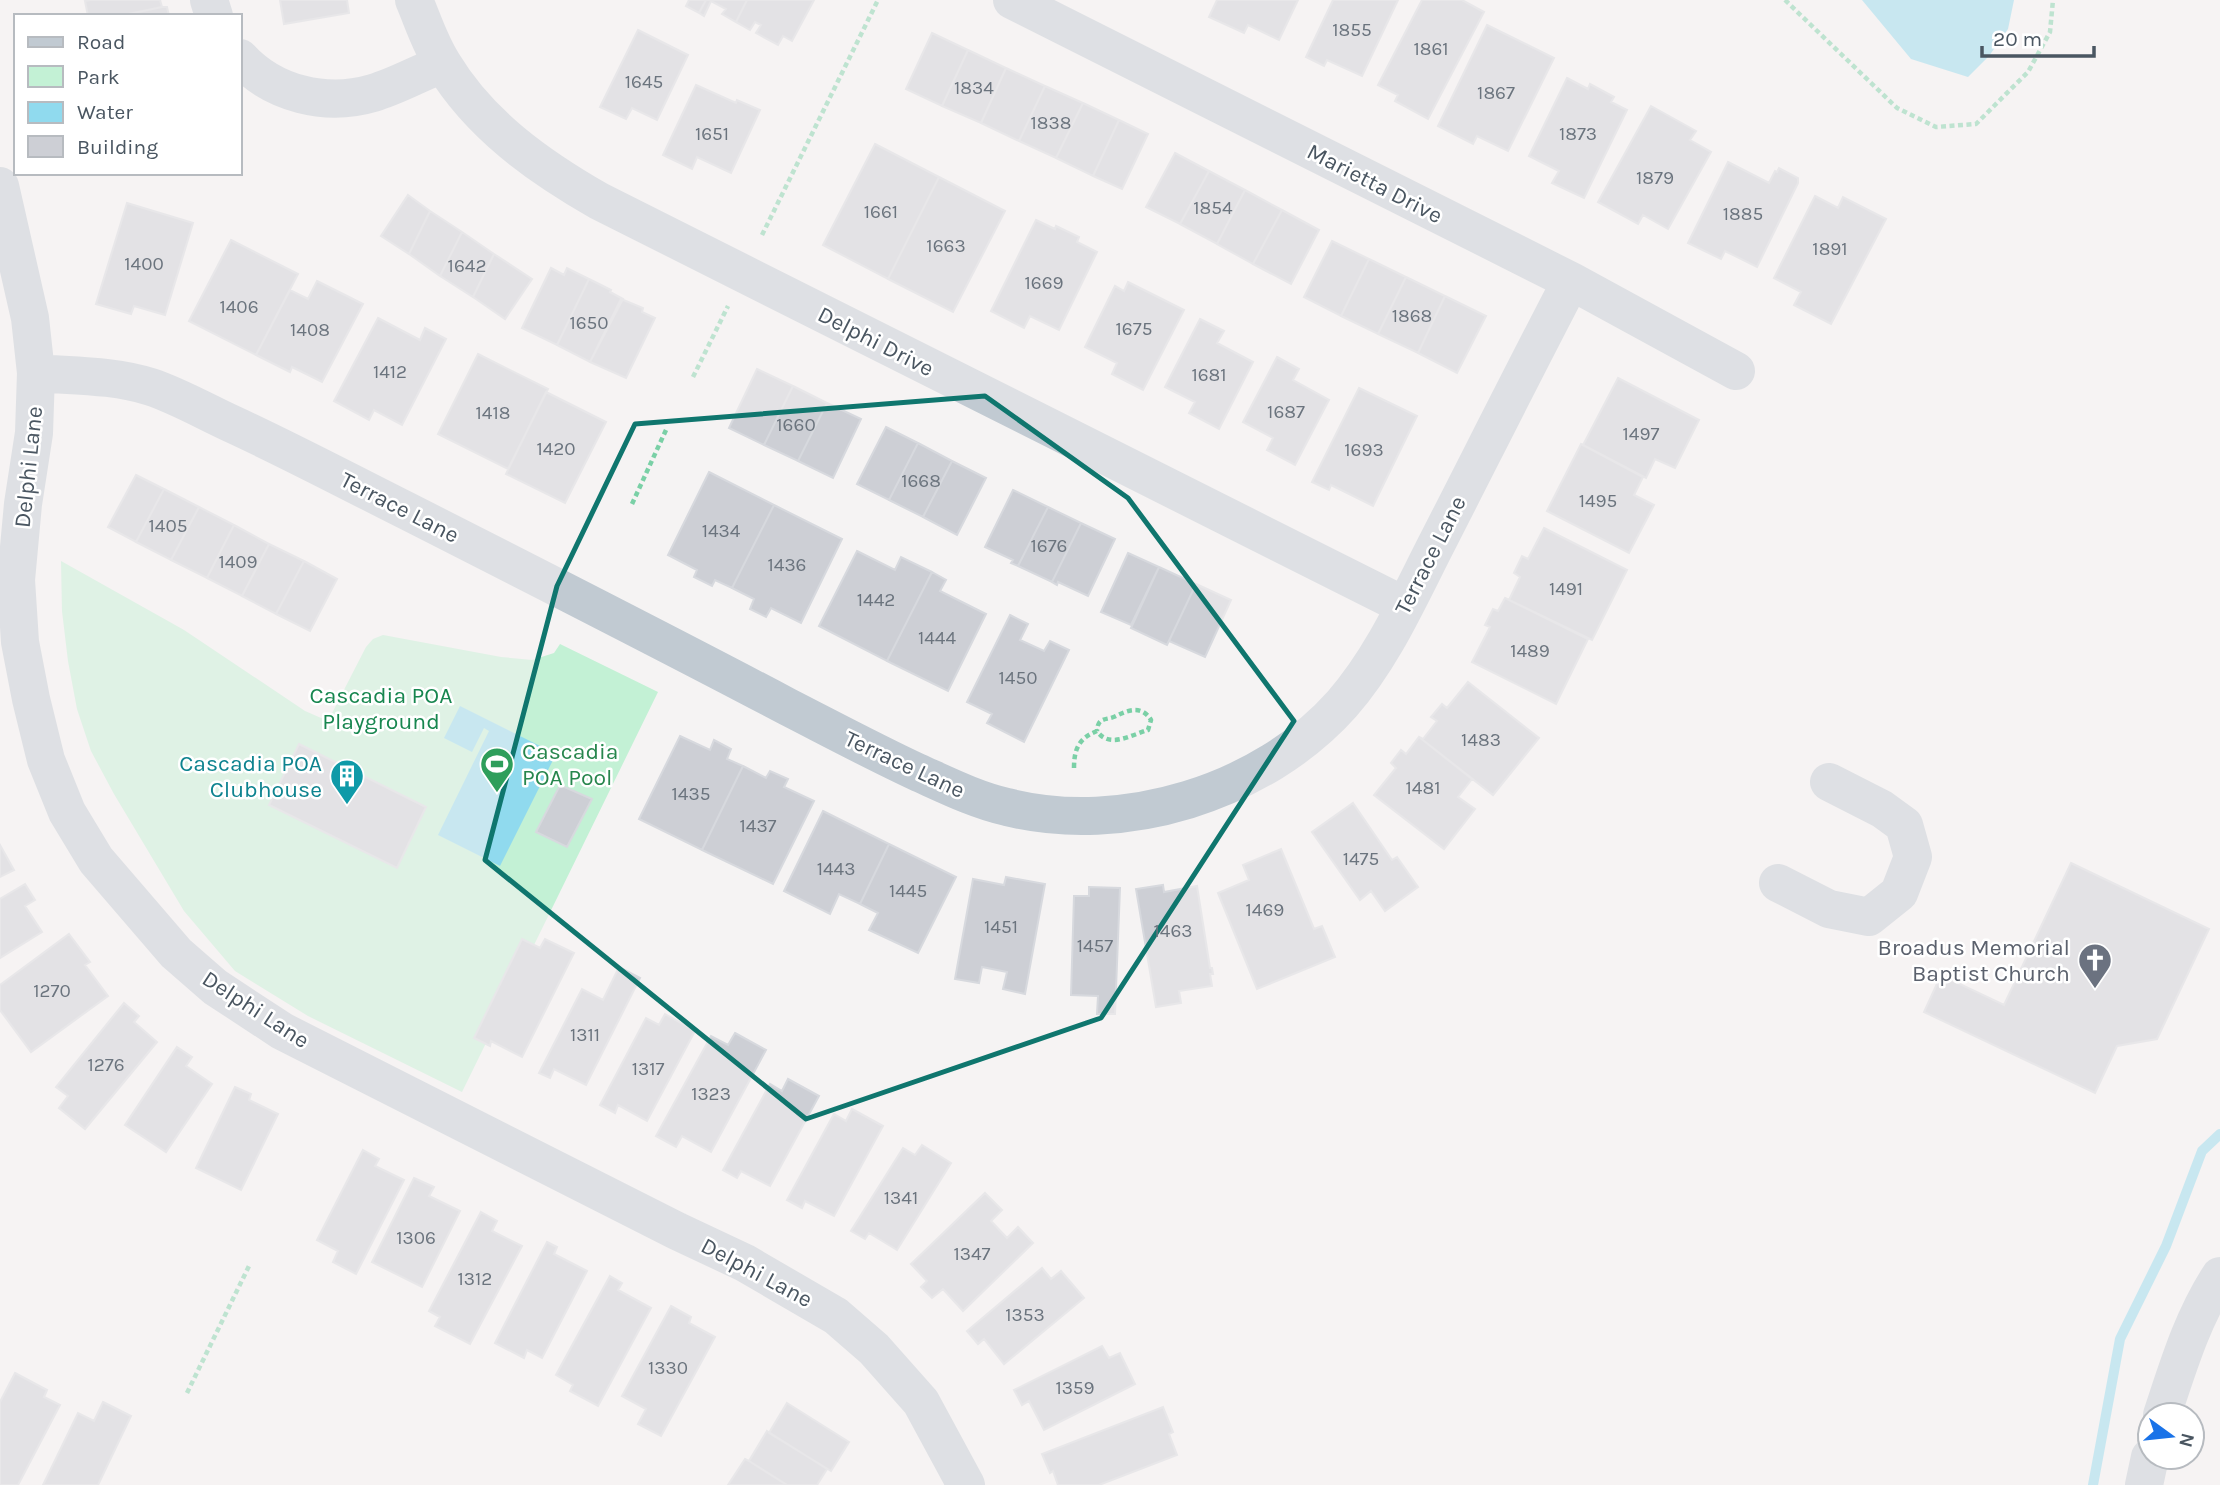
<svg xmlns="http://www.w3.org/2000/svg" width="2220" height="1485" viewBox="0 0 2220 1485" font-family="Karla,sans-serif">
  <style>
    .green { fill: #c3f1d5 }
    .water { fill: #90daee }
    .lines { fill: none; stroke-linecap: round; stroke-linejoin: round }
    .stream { stroke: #90daee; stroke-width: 10 }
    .building { fill: #cdcfd5; stroke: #d7d9de; stroke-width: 2 }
    .path { stroke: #7ad0a6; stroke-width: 4.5; stroke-dasharray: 5 3.5; stroke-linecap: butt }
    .minor { stroke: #c1cad2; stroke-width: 38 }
    .marked { fill: none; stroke: #0f766e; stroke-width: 5; stroke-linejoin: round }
    .labels { text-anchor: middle; stroke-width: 5; stroke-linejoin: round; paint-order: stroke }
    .number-label { font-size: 19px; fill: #6b747e }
    .street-label { font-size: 23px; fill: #4a5661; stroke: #fff }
    .park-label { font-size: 23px; fill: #17864f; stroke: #fff }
    .leisure-label { font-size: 23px; fill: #27864d; stroke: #fff; text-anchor: start }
    .culture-label { font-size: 23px; fill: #0d838f; stroke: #fff; text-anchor: end }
    .worship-label { font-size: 23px; fill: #5b616d; stroke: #fff; text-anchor: end }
  </style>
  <rect width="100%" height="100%" fill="#f5f3f3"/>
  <path class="green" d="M61 561 184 630 305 711 328 721 366 647 373 639 383 635 501 657 532 660 554 653 560 644 658 692 462 1092 308 1016 235 971 184 911 114 794 91 751 77 709 68 661 62 611Z"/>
  <path class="water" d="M1862 0H2014L2008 29 1989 56 1968 77 1911 59Z
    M460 706 556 754 500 866 438 835 489 731 484 728 472 752 444 738Z"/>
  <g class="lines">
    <path class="stream" d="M2093 1485 2120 1339 2166 1246 2202 1151 2220 1134"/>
  </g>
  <path class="building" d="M90 0H160L162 7 119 16H88L85 1Z
    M280 0H347L349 13 284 24Z
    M689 0H706L699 13 686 6Z
    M706 0H747L736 22 722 14 726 9 711 1 704 16 699 13Z
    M747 0H814L792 41 783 36 778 45 756 33 761 25 755 22 750 30 736 22Z
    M1217 0H1298L1279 40 1248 25 1244 33 1209 17Z
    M1333 0H1398L1362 76 1327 60 1324 66 1306 57Z
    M1422 0H1462L1484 12 1428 119 1395 101 1398 95 1378 85Z
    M162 7H167L169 16H119Z
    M1487 25 1554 58 1508 151 1477 136 1473 144 1438 126Z
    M638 30 688 55 657 120 632 108 626 119 600 107Z
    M932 33 968 50 942 106 906 89Z
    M968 50 1006 68 981 123 942 106Z
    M1006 68 1045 86 1019 141 981 123Z
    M1567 78 1588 89 1590 84 1614 97 1611 102 1627 110 1584 198 1552 183 1559 171 1529 156Z
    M696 85 736 103 737 100 760 110 731 173 697 157 692 169 663 155Z
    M1045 86 1083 103 1056 158 1019 141Z
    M1083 103 1119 120 1093 176 1056 158Z
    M1651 106 1696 131 1690 140 1711 152 1668 229 1643 215 1638 224 1598 202Z
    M1119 120 1148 134 1122 189 1093 176Z
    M875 144 939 177 888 279 823 245Z
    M1175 153 1209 171 1180 224 1146 207Z
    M1728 162 1769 183 1775 171 1777 172 1779 168 1798 178V183L1757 267 1725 251 1721 259 1688 243Z
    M1209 171 1245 190 1217 244 1180 224Z
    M939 177 1005 211 953 312 888 279Z
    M1245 190 1282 210 1253 264 1217 244Z
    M408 195 430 211 409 254 381 236Z
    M1815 196 1838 208 1843 197 1886 219 1831 324 1794 305 1801 292 1774 278Z
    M127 203 193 223 165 315 134 306 131 314 96 304Z
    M1282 210 1319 230 1291 284 1253 264Z
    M430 211 462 232 440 276 409 254Z
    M1036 220 1055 229 1056 226 1079 237 1077 242 1097 252 1059 330 1030 316 1024 328 991 311Z
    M462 232 494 254 473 297 440 276Z
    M231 240 298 274 256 355 189 321Z
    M1332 241 1369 259 1341 316 1304 297Z
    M494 254 532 279 505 319 473 297Z
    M1369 259 1406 277 1378 334 1341 316Z
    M551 268 564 275 567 268 589 279 557 345 522 328Z
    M1406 277 1445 296 1418 353 1378 334Z
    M589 279 611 290 610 292 623 299 590 362 557 345Z
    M317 281 363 304 322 382 292 367 290 372 256 355 290 290 308 299Z
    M1128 282 1184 310 1143 390 1112 374 1117 363 1085 347 1115 286 1124 291Z
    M1445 296 1486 316 1457 373 1418 353Z
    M621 299 643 308 642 312 655 318 626 378 590 362Z
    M378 318 420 340 425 328 446 339 402 425 374 410 369 420 334 401Z
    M1200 319 1224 331 1217 343 1253 362 1219 429 1189 413 1195 402 1165 387Z
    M478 354 548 389 508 469 438 434Z
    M1277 357 1299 369 1293 380 1329 400 1295 465 1267 450 1273 438 1243 422Z
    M757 369 793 386 764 445 729 428Z
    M1618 378 1699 420 1675 468 1655 459 1646 478 1583 445Z
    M793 386 827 403 798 461 764 445Z
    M1359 388 1417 416 1373 506 1331 485 1329 490 1312 482Z
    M546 392 606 422 565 503 506 474Z
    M827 403 861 419 833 478 798 461Z
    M886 427 918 443 889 500 857 484Z
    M918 443 952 461 923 517 889 500Z
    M1581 444 1643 477 1634 495 1654 505 1629 553 1547 511Z
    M952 461 986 478 957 535 923 517Z
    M709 472 774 505 732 588 715 580 712 586 694 577 697 570 668 555Z
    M136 475 164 489 136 542 108 527Z
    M164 489 199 507 171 560 136 542Z
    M1013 490 1048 507 1018 566 1011 563 1013 560 985 547Z
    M774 505 842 539 801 623 771 608 766 617 750 609 754 599 732 588Z
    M199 507 234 525 207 578 171 560Z
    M1048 507 1081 523 1052 582 1018 566Z
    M1081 523 1115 539 1088 596 1058 582 1057 585 1052 582Z
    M234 525 269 544 242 596 207 578Z
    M1544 528 1627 570 1592 640 1509 600 1520 577 1514 573 1522 556 1528 559Z
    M269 544 304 561 276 614 242 596Z
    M857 551 895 570 901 557 932 572 887 661 819 626Z
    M1128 553 1159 567 1131 625 1101 612Z
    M304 561 337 579 310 631 276 614Z
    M1159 567 1196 584 1167 645 1131 628Z
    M932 572 946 580 940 591 986 614 948 691 887 661Z
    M1196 584 1231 600 1205 657 1169 641Z
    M1505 598 1588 639 1556 704 1472 662 1490 627 1485 625 1493 609 1498 611Z
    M1010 615 1028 624 1020 640 1044 651 1050 641 1069 650 1024 742 987 723 992 714 967 702Z
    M1468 682 1539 738 1493 795 1419 737 1423 739 1437 721 1431 717 1442 704 1447 708Z
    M680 736 710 750 714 740 731 749 727 759 743 766 702 850 639 819Z
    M1419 737 1472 779 1458 797 1475 809 1444 849 1374 795 1396 768 1391 763 1401 750 1406 754Z
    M299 744 426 807 397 868 269 805Z
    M743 766 766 778 770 771 788 779 784 787 814 801 773 884 702 850Z
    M560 785 592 799 567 847 536 832Z
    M1353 803 1392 860 1397 857 1418 887 1385 911 1371 891 1360 900 1312 832Z
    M823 811 889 844 860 904 839 894 830 914 784 891Z
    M889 844 956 877 918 953 869 930 878 913 860 904Z
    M0 845 14 870 0 877Z
    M1281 849 1314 929 1322 926 1335 957 1257 989 1218 893 1249 880 1243 865Z
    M2071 863 2209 929 2157 1039 2117 1046 2095 1093 1924 1012 1941 975 2004 1005Z
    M1006 877 1045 884 1025 994 1003 989 1007 972 982 967 979 983 955 979 973 879 1004 885Z
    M25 884 35 900 25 906 42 932 0 958V899Z
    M1163 885 1164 892 1197 886 1210 968H1212L1213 974H1210L1212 986 1179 991 1181 1003 1156 1007 1136 889Z
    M1089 887 1120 888 1115 1014H1097L1098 996 1071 995 1074 896H1089Z
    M69 934 90 962 85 965 108 996 31 1052 0 1010V985Z
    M522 939 540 948 545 939 574 953 522 1057 491 1041 490 1046 474 1038Z
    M619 967 640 978 586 1085 554 1069 550 1078 539 1073 582 989 603 1000Z
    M124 1003 139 1016 134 1022 157 1042 85 1129 59 1108 68 1096 56 1087Z
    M665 1014 695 1031 647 1121 618 1105 615 1113 600 1105 646 1018 659 1025Z
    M735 1033 766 1050 711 1152 682 1136 676 1147 656 1136 711 1036 728 1045Z
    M177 1047 192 1057 186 1066 212 1084 166 1152 125 1125Z
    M788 1079 819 1096 770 1186 741 1171 737 1178 723 1170 770 1084 782 1091Z
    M235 1087 251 1094 249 1100 278 1114 241 1190 196 1168Z
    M852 1109 883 1126 834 1216 805 1201 802 1208 787 1200 834 1114 846 1121Z
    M922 1145 951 1163 897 1250 869 1233 865 1239 851 1231 903 1148 915 1155Z
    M363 1150 379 1159 375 1166 404 1180 356 1274 333 1262 338 1251 317 1240Z
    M414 1178 434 1187 429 1196 460 1211 422 1287 372 1262Z
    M985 1193 1002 1210 991 1221 1007 1238 1018 1227 1033 1243 963 1311 943 1289 932 1298 921 1287 927 1281 911 1264Z
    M481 1212 497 1221 492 1231 522 1246 470 1344 435 1326 440 1317 429 1311Z
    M547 1242 557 1247 554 1254 587 1271 542 1358 527 1350 524 1358 495 1343Z
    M1042 1268 1051 1279 1061 1271 1084 1298 1004 1364 984 1339 978 1344 967 1331Z
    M610 1276 622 1283 618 1290 651 1308 598 1406 570 1391 573 1385 556 1375Z
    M671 1306 691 1317 689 1323 715 1337 661 1436 638 1424 646 1409 622 1396Z
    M1102 1346 1109 1358 1120 1353 1135 1384 1044 1430 1029 1401 1022 1405 1014 1390Z
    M15 1373 47 1390 44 1397 60 1405 18 1485H0V1402Z
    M103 1402 131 1416 98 1485H43L78 1413 94 1421Z
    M787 1403 849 1442 831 1471 769 1433Z
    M1163 1407 1173 1432 1169 1434 1177 1455 1099 1485H1058L1053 1471 1050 1473 1042 1454Z
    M767 1431 827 1469 817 1485H787L749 1461Z
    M745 1459 749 1461 787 1485H728Z"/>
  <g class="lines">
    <path class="path" d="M1785 0 1897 108 1936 127 1976 124 2028 72 2050 32 2053 0
      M762 235 878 0
      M693 377 728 306
      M632 504 666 430
      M1074 768C1074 749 1079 738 1097 731 1109 749 1131 735 1148 730L1151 720C1142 705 1128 710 1116 716 1106 721 1098 716 1097 731
      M187 1393 250 1264"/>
    <path class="minor" d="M209 0 214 16
      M414 0C423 21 430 44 443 64 480 125 538 166 599 201L1405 606
      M1012 0 1571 281 1736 371
      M240 58C273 94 326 107 373 93 397 86 419 73 443 64
      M0 186 30 318 36 373 34 433 23 504 16 580 20 642 31 699 46 760 67 812 96 860 176 953 215 987 282 1031 677 1231 745 1263 836 1316 874 1349 921 1402 966 1485
      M36 373C74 376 114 375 151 387 178 396 204 411 230 423 291 451 351 483 411 513 537 577 663 641 788 707 831 729 874 752 917 772 946 785 976 800 1007 807 1122 836 1263 793 1342 704 1384 656 1410 595 1439 539 1483 453 1526 367 1571 281
      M1778 883 1829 909 1869 917 1899 893 1913 857 1904 825 1882 809 1829 782
      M2162 1415C2178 1367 2192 1319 2220 1276
      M2144 1485 2150 1457"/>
  </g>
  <path d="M0 0H2220V1485H0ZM985 396 1128 498 1294 721 1101 1018 806 1119 485 860 557 586 635 424Z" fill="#f5f3f3" fill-opacity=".55" fill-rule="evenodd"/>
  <path class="marked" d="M985 396 1128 498 1294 721 1101 1018 806 1119 485 860 557 586 635 424Z"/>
  <defs>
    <g id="stadium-pin" transform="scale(1.75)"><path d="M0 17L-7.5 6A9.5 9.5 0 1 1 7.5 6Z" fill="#2e9e5b" stroke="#fff"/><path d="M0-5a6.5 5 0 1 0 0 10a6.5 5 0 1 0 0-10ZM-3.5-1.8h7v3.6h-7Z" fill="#fff"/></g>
    <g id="building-pin" transform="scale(1.75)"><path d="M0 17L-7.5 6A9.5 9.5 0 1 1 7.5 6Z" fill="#0f9aa8" stroke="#fff"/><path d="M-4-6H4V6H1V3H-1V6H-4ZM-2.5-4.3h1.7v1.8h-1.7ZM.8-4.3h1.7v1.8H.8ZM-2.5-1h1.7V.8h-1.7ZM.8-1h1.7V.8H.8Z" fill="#fff"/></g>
    <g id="church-pin" transform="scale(1.75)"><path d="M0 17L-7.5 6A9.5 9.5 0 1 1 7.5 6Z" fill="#6b7280" stroke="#fff"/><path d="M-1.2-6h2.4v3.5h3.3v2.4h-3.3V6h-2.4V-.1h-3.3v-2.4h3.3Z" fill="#fff"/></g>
  </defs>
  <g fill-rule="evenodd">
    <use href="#stadium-pin" x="497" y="764"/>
    <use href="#building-pin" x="347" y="776"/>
    <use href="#church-pin" x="2095" y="960"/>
  </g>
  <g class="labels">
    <g class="number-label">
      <text x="1352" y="36">1855</text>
      <text x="1431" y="55">1861</text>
      <text x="644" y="88">1645</text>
      <text x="974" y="94">1834</text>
      <text x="1496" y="99">1867</text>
      <text x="1051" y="129">1838</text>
      <text x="712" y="140">1651</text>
      <text x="1578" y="140">1873</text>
      <text x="1655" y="184">1879</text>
      <text x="1213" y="214">1854</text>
      <text x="881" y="218">1661</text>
      <text x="1743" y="220">1885</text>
      <text x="946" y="252">1663</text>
      <text x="1830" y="255">1891</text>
      <text x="144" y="270">1400</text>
      <text x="467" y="272">1642</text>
      <text x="1044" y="289">1669</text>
      <text x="239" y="313">1406</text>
      <text x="1412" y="322">1868</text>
      <text x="589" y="329">1650</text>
      <text x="1134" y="335">1675</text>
      <text x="310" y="336">1408</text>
      <text x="390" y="378">1412</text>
      <text x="1209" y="381">1681</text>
      <text x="1286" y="418">1687</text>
      <text x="493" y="419">1418</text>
      <text x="796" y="431">1660</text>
      <text x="1641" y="440">1497</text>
      <text x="556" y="455">1420</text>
      <text x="1364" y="456">1693</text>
      <text x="921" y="487">1668</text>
      <text x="1598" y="507">1495</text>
      <text x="168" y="532">1405</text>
      <text x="721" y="537">1434</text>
      <text x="1049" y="552">1676</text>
      <text x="238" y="568">1409</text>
      <text x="787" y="571">1436</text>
      <text x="1566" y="595">1491</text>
      <text x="876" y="606">1442</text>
      <text x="937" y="644">1444</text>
      <text x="1530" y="657">1489</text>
      <text x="1018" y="684">1450</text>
      <text x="1481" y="746">1483</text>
      <text x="1423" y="794">1481</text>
      <text x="691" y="800">1435</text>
      <text x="758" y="832">1437</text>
      <text x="1361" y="865">1475</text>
      <text x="836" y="875">1443</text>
      <text x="908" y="897">1445</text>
      <text x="1265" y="916">1469</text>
      <text x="1001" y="933">1451</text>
      <text x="1173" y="937">1463</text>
      <text x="1095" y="952">1457</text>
      <text x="52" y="997">1270</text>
      <text x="585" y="1041">1311</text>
      <text x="106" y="1071">1276</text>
      <text x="648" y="1075">1317</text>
      <text x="711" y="1100">1323</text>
      <text x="901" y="1204">1341</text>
      <text x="416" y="1244">1306</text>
      <text x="972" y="1260">1347</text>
      <text x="475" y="1285">1312</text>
      <text x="1025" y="1321">1353</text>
      <text x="668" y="1374">1330</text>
      <text x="1075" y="1394">1359</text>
    </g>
    <g class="street-label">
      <text transform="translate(1375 183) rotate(27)" y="8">Marietta Drive</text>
      <text transform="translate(876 341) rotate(27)" y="8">Delphi Drive</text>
      <text transform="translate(28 467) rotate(-84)" y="8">Delphi Lane</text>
      <text transform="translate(400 507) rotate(27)" y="8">Terrace Lane</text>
      <text transform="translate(1430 555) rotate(-63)" y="8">Terrace Lane</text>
      <text transform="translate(905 764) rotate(25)" y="8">Terrace Lane</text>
      <text transform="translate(256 1009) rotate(33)" y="8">Delphi Lane</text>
      <text transform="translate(757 1272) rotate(28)" y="8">Delphi Lane</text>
    </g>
    <g class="park-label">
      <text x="381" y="703">Cascadia POA<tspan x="381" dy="26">Playground</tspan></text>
    </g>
    <g class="leisure-label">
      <text x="522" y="759">Cascadia<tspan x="522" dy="26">POA Pool</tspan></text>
    </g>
    <g class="culture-label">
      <text x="322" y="771">Cascadia POA<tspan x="322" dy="26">Clubhouse</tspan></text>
    </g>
    <g class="worship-label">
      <text x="2070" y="955">Broadus Memorial<tspan x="2070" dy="26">Baptist Church</tspan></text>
    </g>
  </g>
  <rect x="14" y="14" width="228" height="161" fill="#ffffff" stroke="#b7bbc0" stroke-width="2"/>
  <rect x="28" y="37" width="35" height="10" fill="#c1cad2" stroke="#b7bbc0" stroke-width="2"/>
  <text x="77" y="49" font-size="21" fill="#4a5661">Road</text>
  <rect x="28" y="66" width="35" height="21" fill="#c3f1d5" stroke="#b7bbc0" stroke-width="2"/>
  <text x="77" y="84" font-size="21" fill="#4a5661">Park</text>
  <rect x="28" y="102" width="35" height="21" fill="#90daee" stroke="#b7bbc0" stroke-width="2"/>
  <text x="77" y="119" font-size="21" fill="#4a5661">Water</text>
  <rect x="28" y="136" width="35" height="21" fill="#cdcfd5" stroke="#b7bbc0" stroke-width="2"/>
  <text x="77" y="154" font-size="21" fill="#4a5661">Building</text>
  <g transform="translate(2171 1436) rotate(105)"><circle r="33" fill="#ffffff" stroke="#b7bbc0" stroke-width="2"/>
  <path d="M0-5L12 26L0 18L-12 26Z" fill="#1a73e8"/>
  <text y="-10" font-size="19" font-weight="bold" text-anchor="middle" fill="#4a5661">N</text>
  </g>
  <path d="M1982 46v10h112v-10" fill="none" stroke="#4a5661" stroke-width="3.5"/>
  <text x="1993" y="46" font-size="21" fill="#4a5661" stroke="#ffffff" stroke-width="5" paint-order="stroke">20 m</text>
</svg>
